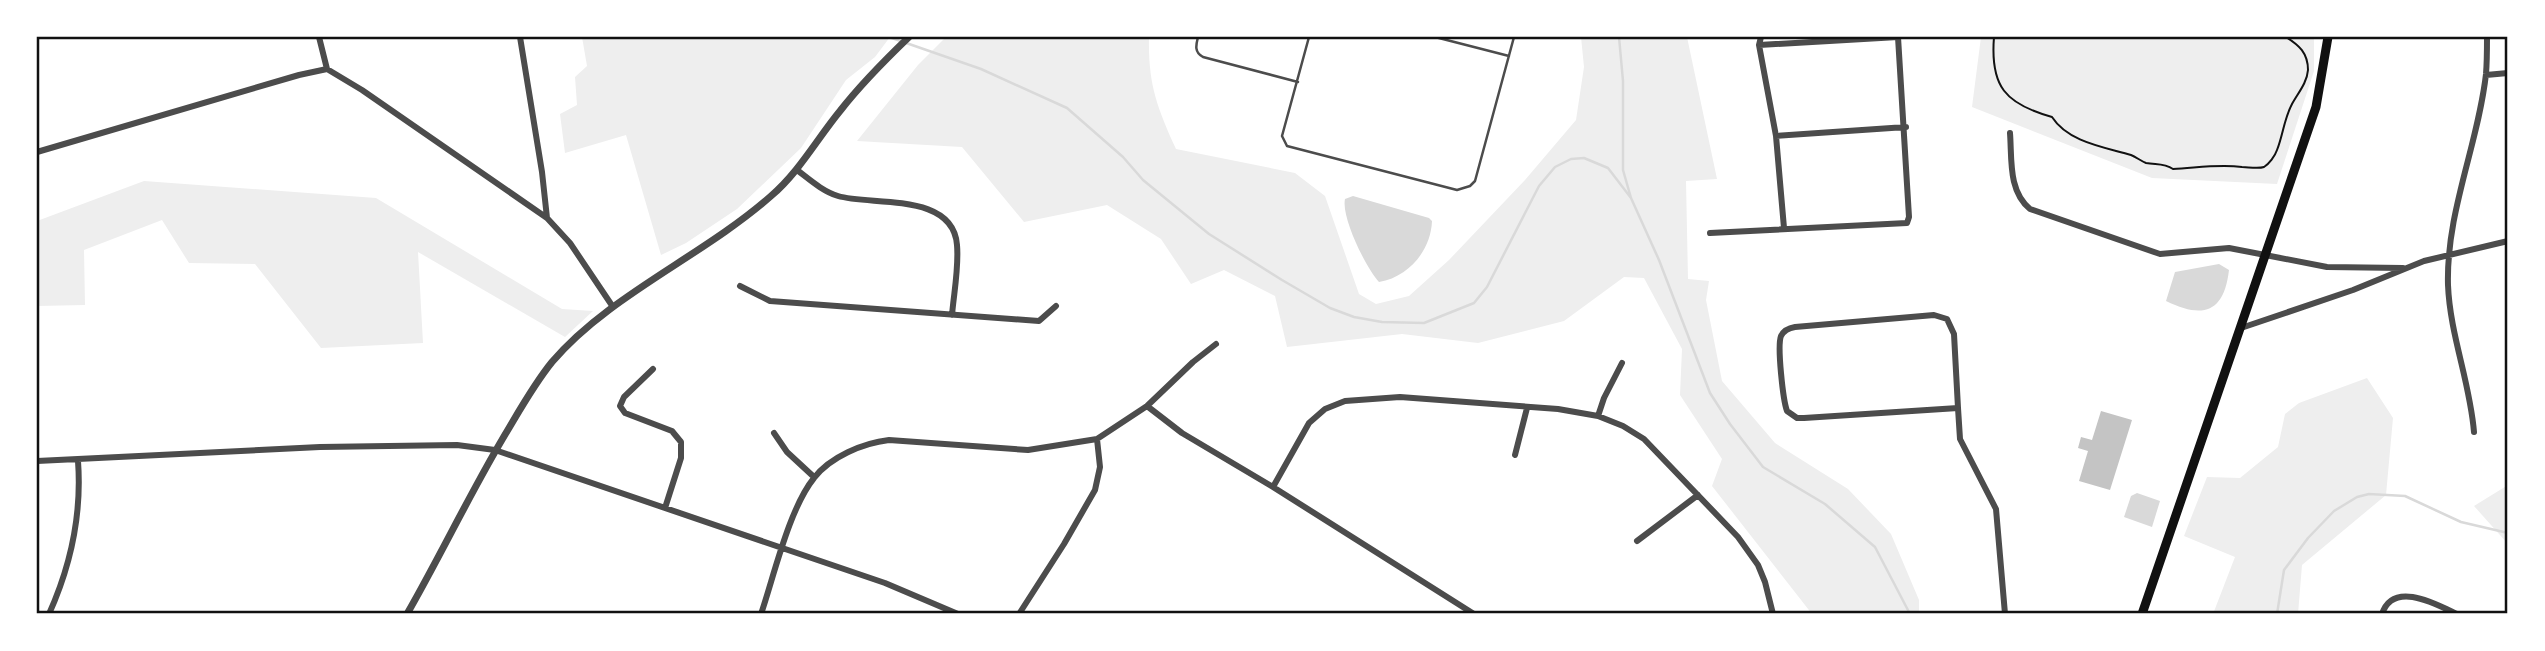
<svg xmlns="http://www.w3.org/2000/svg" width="2545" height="651" viewBox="0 0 2545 651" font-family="'Varela Round',sans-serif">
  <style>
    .green { fill: #eee }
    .water { fill: #d9d9d9 }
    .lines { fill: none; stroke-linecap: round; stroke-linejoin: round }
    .stream { stroke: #d9d9d9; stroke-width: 2.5 }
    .building { fill: #c4c4c4 }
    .path { stroke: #111; stroke-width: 2 }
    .service { stroke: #4c4c4c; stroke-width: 2.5 }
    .minor { stroke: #4c4c4c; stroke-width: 6 }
    .tertiary { stroke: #4c4c4c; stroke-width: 7 }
    .secondary { stroke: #111; stroke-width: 9 }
    .neatline { fill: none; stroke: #111; stroke-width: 2.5 }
  </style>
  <rect width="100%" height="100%" fill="#fff"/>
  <path class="green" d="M582 37H890L875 57 846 80 801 148 737 209 686 243 661 255 626 135 565 153 560 114 577 105 575 77 587 66Z
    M946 37H1149C1148 84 1157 107 1176 149L1295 173 1325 196 1359 294 1376 304 1409 296 1449 260 1525 180 1576 120 1584 67 1581 37H1687L1717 179 1686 181 1688 279 1709 281 1706 300 1722 381 1775 443 1848 489 1891 534 1919 600V614H1812L1712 486 1722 459 1680 395 1682 349 1644 278 1624 277 1564 321 1478 343 1402 334 1287 347 1275 296 1224 270 1191 284 1161 239 1107 205 1024 222 962 147 857 141 918 65Z
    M1981 37H2314V71L2277 184 2152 178 1972 107Z
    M144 181 376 198 562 309 593 311 565 337 418 252 423 343 321 348 255 264 189 263 162 220 84 250 85 305 37 306V221Z
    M2367 378 2393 418 2386 495 2302 565 2298 614H2213L2235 557 2184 536 2207 477 2240 478 2278 447 2285 414 2299 403Z
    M2508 485V544L2474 506Z"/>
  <path class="water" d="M1353 196 1429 218 1432 221C1431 250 1409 277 1379 282 1366 268 1341 217 1345 199Z
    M2219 264 2229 270C2224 313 2203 319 2166 301L2175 272Z
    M2137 493 2160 501 2152 527 2124 517 2131 496Z"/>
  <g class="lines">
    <path class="stream" d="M889 37 981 69 1067 108 1123 157 1143 180 1209 234 1282 280 1330 308 1354 317 1382 322 1424 323 1474 303 1487 287 1539 186 1555 167 1571 159 1584 158 1608 168 1631 198
      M1619 37 1623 81V170L1631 198 1659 260 1710 393 1730 424 1763 467 1825 504 1875 547 1910 614
      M2277 614 2284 570 2308 538 2334 511 2357 497 2369 494 2405 496 2461 522 2508 533"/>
  </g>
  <path class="building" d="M2101 411 2132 420 2110 490 2079 481 2088 451 2078 448 2081 437 2092 440Z"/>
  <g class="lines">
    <path class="path" d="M1994 37C1990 86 2005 104 2052 117 2068 142 2104 147 2131 155 2136 157 2141 161 2146 163 2156 165 2164 163 2173 169 2196 168 2218 164 2242 167 2248 167 2258 169 2264 167 2269 164 2275 156 2277 150 2283 135 2284 119 2292 104 2298 93 2307 83 2308 70 2308 53 2299 45 2286 37"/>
    <path class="service" d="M1198 37C1196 45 1194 52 1203 57L1298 82
      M1309 37 1282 136 1287 146 1457 190 1470 186 1475 181 1514 37
      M1435 37 1509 56"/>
    <path class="minor" d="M319 37 327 69 362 90 547 218 570 243 613 307
      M520 37 542 172 547 218
      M1761 37 1759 45 1776 136 1784 228
      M1759 45 1898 37
      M2486 75 2508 73
      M2010 133C2012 159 2008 191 2030 209L2160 254 2229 248 2327 267 2403 268
      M1776 136 1906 127
      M37 152 299 75 327 69
      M797 170C809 179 822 191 838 196 872 206 953 192 957 245 959 267 954 292 952 315
      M1710 233 1907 223 1909 217 1898 37
      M740 286 770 301 1039 321 1056 306
      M1934 315 1947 319 1954 334 1958 408 1804 418H1797L1787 411C1783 400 1777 346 1781 336 1784 330 1789 328 1795 327Z
      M2241 328 2353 290 2424 261 2508 241
      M653 369 624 397 620 406 625 413 672 431 681 442V458L665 508
      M1147 406 1182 433 1273 487 1474 614
      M1958 408 1960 439 1996 509 2005 614
      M1598 416 1604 398 1622 363
      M2474 432C2470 382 2450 335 2448 285 2446 212 2478 145 2486 74 2487 62 2487 49 2487 37
      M774 433 787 452 814 477
      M1515 455 1527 408
      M37 461 320 447 457 445 495 450 885 583 958 614
      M1273 487 1309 423 1325 409 1345 401 1400 397 1558 409 1598 416 1623 426 1644 439 1738 537 1758 565 1765 582 1773 614
      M1637 541 1698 495
      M49 614C71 565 82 515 78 461
      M761 614C774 576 789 509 814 478 830 457 863 443 889 440L1028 450 1097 439 1147 406 1193 362 1216 344
      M1019 614 1064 544 1095 490 1100 467 1097 439
      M2382 614C2393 580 2436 604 2457 614"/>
    <path class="tertiary" d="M407 614C442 553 472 489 509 428 522 406 535 383 552 362 609 295 703 256 771 196 799 172 817 139 840 111 861 84 885 60 909 37"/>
    <path class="secondary" d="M2142 614 2316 107 2328 37"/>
  </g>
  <rect width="2545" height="651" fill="none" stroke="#ffffff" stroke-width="77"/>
  <rect x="38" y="38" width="2468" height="574" class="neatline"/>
</svg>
